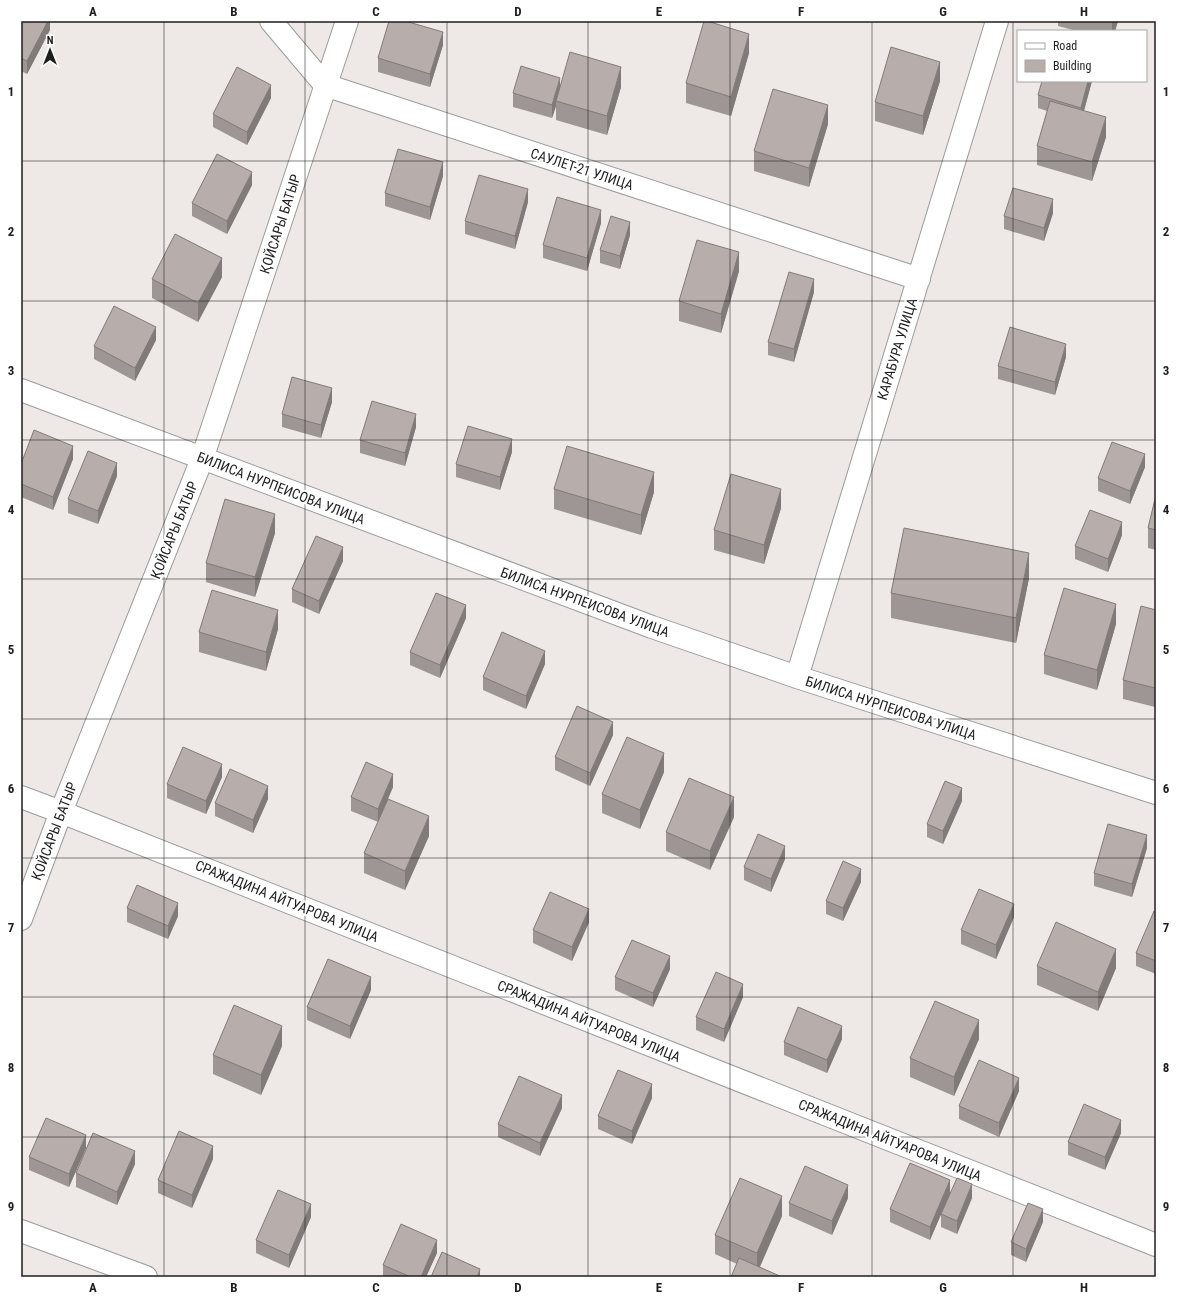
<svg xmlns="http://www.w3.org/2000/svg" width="1177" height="1298" viewBox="0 0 1177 1298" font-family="'Roboto Condensed',sans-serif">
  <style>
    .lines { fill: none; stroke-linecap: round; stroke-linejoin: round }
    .minor-casing { stroke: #9b9b9b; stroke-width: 24 }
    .minor { stroke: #fff; stroke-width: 22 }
    .wall { fill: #9d9694 }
    .shaded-wall { fill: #807a78 }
    .building { fill: #b7aeac; stroke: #807a78 }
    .grid { fill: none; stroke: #1e1e1e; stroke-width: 1; stroke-opacity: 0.55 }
    .labels { text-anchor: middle; stroke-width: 4; stroke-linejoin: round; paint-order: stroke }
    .street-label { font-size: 14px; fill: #1e1e1e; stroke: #fff }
    .neatline { fill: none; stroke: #1e1e1e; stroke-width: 1.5 }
    .grid-label { font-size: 13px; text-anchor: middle; font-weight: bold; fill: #1e1e1e }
  </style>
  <rect width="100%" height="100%" fill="#eee9e6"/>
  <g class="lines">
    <g class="minor-casing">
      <path id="minor" d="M271 21 325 85 919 279
        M21 390 652 627 797 677 1156 793
        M797 677 997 21
        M21 797 61 812 1156 1245
        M21 919 61 812 202 459 347 21
        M21 1231 146 1277"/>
    </g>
    <use href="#minor" class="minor"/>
  </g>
  <path class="wall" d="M21 21H50V30L27 74 21 71Z
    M1058 21H1118L1115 31H1077L1058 26Z
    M443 45 430 87 378 72V58Z
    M749 53 731 116 686 103V83Z
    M940 81 923 135 875 121V102Z
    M1092 81 1084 111 1106 137 1092 181 1037 165V146L1047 111 1038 108V95Z
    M560 86 621 87 607 135 556 120V106L552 118 513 107V93Z
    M271 98 247 145 213 127V114Z
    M828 124 809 187 754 171V151Z
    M443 176 430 220 385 206V193Z
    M252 185 227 234 192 216V203Z
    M528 202 515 249 465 234V221Z
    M1053 213 1044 241 1004 229V216Z
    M601 223 587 271 543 258V245Z
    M630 235 620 269 600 263V250Z
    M739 271 721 333 679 321V301Z
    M222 277 198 322 152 298V279Z
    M814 292 794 362 768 355V342Z
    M156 340 135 381 94 359V346Z
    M1066 357 1055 395 998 379V366Z
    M332 402 321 438 282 427V414Z
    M416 427 405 466 360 453V440Z
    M512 452 500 490 456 477V464Z
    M73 459 53 510 21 497V464Z
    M1145 467 1130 504 1098 491V478Z
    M117 476 98 524 68 513V499Z
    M554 489 654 492 641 535 554 509Z
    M1156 495V550L1148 548V528Z
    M781 508 764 564 714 550V530Z
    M275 533 255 597 206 582V563Z
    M1122 535 1108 572 1075 559V546Z
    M343 561 319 614 292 602V589Z
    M1029 578 1016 643 891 618V593Z
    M1156 610V705L1155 707 1123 699V680Z
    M466 618 440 678 410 665V652Z
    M1116 624 1097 690 1044 674V655Z
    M278 629 266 671 199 652V632Z
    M545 664 526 709 483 690V677Z
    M613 735 590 786 555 770V757Z
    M664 772 640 829 602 813V794Z
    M222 777 206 814 167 798V784Z
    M393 787 378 822 351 811V797Z
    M268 799 253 833 215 816V803Z
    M962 801 943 844 927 837V824Z
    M734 817 710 870 666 851V832Z
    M429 836 405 890 364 873V853Z
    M1147 848 1132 897 1094 886V873Z
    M785 859 771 892 744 880V867Z
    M861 882 843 921 826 914V901Z
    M127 908 178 916 168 939 127 922Z
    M1156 912V974L1136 966V953Z
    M1014 917 996 959 961 944V930Z
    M589 922 572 961 533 943V930Z
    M1037 966 1116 968 1098 1011 1037 985Z
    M670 969 653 1007 615 990V977Z
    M371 990 350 1039 307 1020V1007Z
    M743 997 724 1042 696 1030V1017Z
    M842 1039 827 1073 784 1055V1042Z
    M979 1039 954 1096 910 1077V1058Z
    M282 1046 261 1095 213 1074V1055Z
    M1019 1091 999 1137 959 1119V1106Z
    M652 1098 632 1144 598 1129V1116Z
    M562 1108 540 1156 498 1137V1124Z
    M1121 1133 1105 1170 1068 1155V1142Z
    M86 1148 69 1187 29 1170V1157Z
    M213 1159 192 1208 158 1193V1180Z
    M135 1164 117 1205 76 1187V1173Z
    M950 1193 972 1198 957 1234 941 1227V1214L930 1240 890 1222V1209Z
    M848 1198 832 1235 789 1216V1203Z
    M782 1216 760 1267 737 1264 715 1254V1235Z
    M311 1217 289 1268 256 1253V1240Z
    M1043 1222 1026 1262 1011 1255V1242Z
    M437 1253 426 1277H383V1265Z"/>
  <path class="shaded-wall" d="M48 21H50V30L27 74V61Z
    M1112 21H1118L1115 31H1112Z
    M443 32V45L430 87V74Z
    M749 34V53L731 116V97Z
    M940 62V81L923 135V116Z
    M621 67V87L607 135V116Z
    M560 78V91L556 101V106L552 118V105Z
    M1088 81H1092L1081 121V108Z
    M271 85V98L247 145V132Z
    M828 105V124L809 187V168Z
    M1106 117V137L1092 181V162Z
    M443 162V176L430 220V207Z
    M252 172V185L227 234V221Z
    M528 189V202L515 249V236Z
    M1053 199V213L1044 241V228Z
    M601 210V223L587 271V258Z
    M630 222V235L620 269V256Z
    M739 252V271L721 333V314Z
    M222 258V277L198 322V303Z
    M814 279V292L794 362V349Z
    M156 327V340L135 381V368Z
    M1066 344V357L1055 395V382Z
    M332 388V402L321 438V425Z
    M416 414V427L405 466V453Z
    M512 439V452L500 490V477Z
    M73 446V459L53 510V497Z
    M1145 454V467L1130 504V491Z
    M117 463V476L98 524V511Z
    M654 472V492L641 535V515Z
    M781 489V508L764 564V545Z
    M275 514V533L255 597V577Z
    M1122 522V535L1108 572V559Z
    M343 547V561L319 614V601Z
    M1029 553V578L1016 643V618Z
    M1116 604V624L1097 690V670Z
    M466 605V618L440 678V665Z
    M278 610V629L266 671V652Z
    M545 651V664L526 709V696Z
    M1156 686V705L1155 707V688Z
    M613 722V735L590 786V773Z
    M664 753V772L640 829V810Z
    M222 764V777L206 814V801Z
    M393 774V787L378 822V809Z
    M268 786V799L253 833V820Z
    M962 788V801L943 844V831Z
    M734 797V817L710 870V851Z
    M429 816V836L405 890V871Z
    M1147 835V848L1132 897V884Z
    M785 846V859L771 892V879Z
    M861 869V882L843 921V908Z
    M178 903V916L168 939V926Z
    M1014 904V917L996 959V945Z
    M589 909V922L572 961V947Z
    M1116 949V968L1098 1011V992Z
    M670 956V969L653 1007V993Z
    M371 977V990L350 1039V1026Z
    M743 984V997L724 1042V1029Z
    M979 1020V1039L954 1096V1077Z
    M282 1026V1046L261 1095V1075Z
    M842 1026V1039L827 1073V1060Z
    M1019 1078V1091L999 1137V1123Z
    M652 1084V1098L632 1144V1131Z
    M562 1095V1108L540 1156V1143Z
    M1121 1120V1133L1105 1170V1157Z
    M86 1135V1148L69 1187V1174Z
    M213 1146V1159L192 1208V1195Z
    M135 1151V1164L117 1205V1192Z
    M950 1180V1194L930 1240V1227Z
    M972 1184V1198L957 1234V1221Z
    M848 1185V1198L832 1235V1221Z
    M782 1196V1216L757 1273V1253Z
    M311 1204V1217L289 1268V1255Z
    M1043 1209V1222L1026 1262V1249Z
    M437 1240V1253L426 1277H421Z
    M480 1269V1277H477Z"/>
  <path class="building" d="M21 21H48L27 61 21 58Z
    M389 21H405L443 32 430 74 378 58Z
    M704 21H707L749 34 731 97 686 83Z
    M891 47 940 62 923 116 875 102Z
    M570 52 621 67 607 116 556 101Z
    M521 66 560 78 552 105 513 93Z
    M237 67 271 85 247 132 213 114Z
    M1042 81H1088L1081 108 1038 95Z
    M773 89 828 105 809 168 754 151Z
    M1050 101 1106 117 1092 162 1037 146Z
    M398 149 443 162 430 207 385 193Z
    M217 154 252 172 227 221 192 203Z
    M479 175 528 189 515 236 465 221Z
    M1013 188 1053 199 1044 228 1004 216Z
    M557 197 601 210 587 258 543 245Z
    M611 216 630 222 620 256 600 250Z
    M175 234 222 258 198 303 152 279Z
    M697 240 739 252 721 314 679 301Z
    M789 272 814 279 794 349 768 342Z
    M114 306 156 327 135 368 94 346Z
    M1010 327 1066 344 1055 382 998 366Z
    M292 377 332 388 321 425 282 414Z
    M372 401 416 414 405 453 360 440Z
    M468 426 512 439 500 477 456 464Z
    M34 430 73 446 53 497 21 484V464Z
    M1112 442 1145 454 1130 491 1098 478Z
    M567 446 654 472 641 515 554 489Z
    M88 451 117 463 98 511 68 499Z
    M731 474 781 489 764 545 714 530Z
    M1156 495V530L1148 528Z
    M225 499 275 514 255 577 206 563Z
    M1090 510 1122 522 1108 559 1075 546Z
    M904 528 1029 553 1016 618 891 593Z
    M316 536 343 547 319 601 292 589Z
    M1064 588 1116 604 1097 670 1044 655Z
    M212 590 278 610 266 652 199 632Z
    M436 593 466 605 440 665 410 652Z
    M1141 606 1156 610V686L1155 688 1123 680Z
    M502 632 545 651 526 696 483 677Z
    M577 706 613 722 590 773 555 757Z
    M627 737 664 753 640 810 602 794Z
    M183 747 222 764 206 801 167 784Z
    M366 762 393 774 378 809 351 797Z
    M230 769 268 786 253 820 215 803Z
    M689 778 734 797 710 851 666 832Z
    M945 781 962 788 943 831 927 824Z
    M388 799 429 816 405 871 364 853Z
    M1108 824 1147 835 1132 884 1094 873Z
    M758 834 785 846 771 879 744 867Z
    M843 861 861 869 843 908 826 901Z
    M137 885 178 903 168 926 127 908Z
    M979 889 1014 904 996 945 961 930Z
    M550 892 589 909 572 947 533 930Z
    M1154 911 1156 912V961L1136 953Z
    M1056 922 1116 949 1098 992 1037 966Z
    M632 940 670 956 653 993 615 977Z
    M328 959 371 977 350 1026 307 1007Z
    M716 972 743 984 724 1029 696 1017Z
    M935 1001 979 1020 954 1077 910 1058Z
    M234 1005 282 1026 261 1075 213 1055Z
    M798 1007 842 1026 827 1060 784 1042Z
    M979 1060 1019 1078 999 1123 959 1106Z
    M618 1070 652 1084 632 1131 598 1116Z
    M519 1076 562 1095 540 1143 498 1124Z
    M1084 1104 1121 1120 1105 1157 1068 1142Z
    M46 1118 86 1135 69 1174 29 1157Z
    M179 1131 213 1146 192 1195 158 1180Z
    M93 1133 135 1151 117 1192 76 1173Z
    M910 1163 950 1180 930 1227 890 1209Z
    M805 1166 848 1185 832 1221 789 1203Z
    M740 1178 782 1196 757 1253 715 1235Z
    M957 1178 972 1184 957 1221 941 1214Z
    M278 1190 311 1204 289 1255 256 1240Z
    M1028 1203 1043 1209 1026 1249 1011 1242Z
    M401 1224 437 1240 421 1277H411L383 1265Z
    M442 1252 480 1269 477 1277H431Z
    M739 1258 782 1277H731Z"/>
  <path class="grid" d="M164 21V1277M305 21V1277M447 21V1277M588 21V1277M730 21V1277M872 21V1277M1013 21V1277M21 161H1156M21 301H1156M21 440H1156M21 579H1156M21 719H1156M21 858H1156M21 997H1156M21 1137H1156"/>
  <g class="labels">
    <g class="street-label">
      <text transform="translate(582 169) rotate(18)" y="5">САУЛЕТ-21 УЛИЦА</text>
      <text transform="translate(280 224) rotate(-72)" y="5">ҚОЙСАРЫ БАТЫР</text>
      <text transform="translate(897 349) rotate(-73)" y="5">КАРАБУРА УЛИЦА</text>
      <text transform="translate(281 488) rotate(21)" y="5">БИЛИСА НУРПЕИСОВА УЛИЦА</text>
      <text transform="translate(174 530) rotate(-68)" y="5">ҚОЙСАРЫ БАТЫР</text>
      <text transform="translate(585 602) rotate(20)" y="5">БИЛИСА НУРПЕИСОВА УЛИЦА</text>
      <text transform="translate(891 708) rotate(18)" y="5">БИЛИСА НУРПЕИСОВА УЛИЦА</text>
      <text transform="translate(54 831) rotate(-69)" y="5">ҚОЙСАРЫ БАТЫР</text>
      <text transform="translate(287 901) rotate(22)" y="5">СРАЖАДИНА АЙТУАРОВА УЛИЦА</text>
      <text transform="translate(589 1021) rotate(22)" y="5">СРАЖАДИНА АЙТУАРОВА УЛИЦА</text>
      <text transform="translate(890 1140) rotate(22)" y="5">СРАЖАДИНА АЙТУАРОВА УЛИЦА</text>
    </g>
  </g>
  <rect width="1177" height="1298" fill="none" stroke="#ffffff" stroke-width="44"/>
  <rect x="1017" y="30" width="130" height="52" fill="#ffffff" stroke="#a5a5a5"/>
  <rect x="1025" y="43" width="20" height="6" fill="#ffffff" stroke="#a5a5a5"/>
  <text x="1053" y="50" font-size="12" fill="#1e1e1e">Road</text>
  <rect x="1025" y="60" width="20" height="12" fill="#b7aeac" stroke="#a5a5a5"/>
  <text x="1053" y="70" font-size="12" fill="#1e1e1e">Building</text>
  <g transform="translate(50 50)" stroke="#ffffff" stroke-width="3" paint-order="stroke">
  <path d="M0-3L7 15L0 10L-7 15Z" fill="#1e1e1e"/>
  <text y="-6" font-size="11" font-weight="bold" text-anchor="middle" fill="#1e1e1e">N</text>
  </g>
  <rect x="22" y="22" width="1133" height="1254" class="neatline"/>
  <g class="grid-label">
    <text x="93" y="16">A</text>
    <text x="234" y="16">B</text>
    <text x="376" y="16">C</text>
    <text x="518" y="16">D</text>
    <text x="659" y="16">E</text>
    <text x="801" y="16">F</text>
    <text x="943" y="16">G</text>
    <text x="1084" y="16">H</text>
    <text x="11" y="96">1</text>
    <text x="1166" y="96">1</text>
    <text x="11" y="236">2</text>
    <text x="1166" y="236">2</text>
    <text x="11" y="375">3</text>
    <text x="1166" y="375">3</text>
    <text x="11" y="514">4</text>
    <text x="1166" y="514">4</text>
    <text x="11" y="654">5</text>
    <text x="1166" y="654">5</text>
    <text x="11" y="793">6</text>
    <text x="1166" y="793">6</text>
    <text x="11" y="932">7</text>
    <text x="1166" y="932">7</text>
    <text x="11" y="1072">8</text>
    <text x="1166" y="1072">8</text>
    <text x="11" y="1211">9</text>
    <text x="1166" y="1211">9</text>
    <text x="93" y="1292">A</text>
    <text x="234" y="1292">B</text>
    <text x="376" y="1292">C</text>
    <text x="518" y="1292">D</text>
    <text x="659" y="1292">E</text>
    <text x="801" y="1292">F</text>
    <text x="943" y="1292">G</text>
    <text x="1084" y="1292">H</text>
  </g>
</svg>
